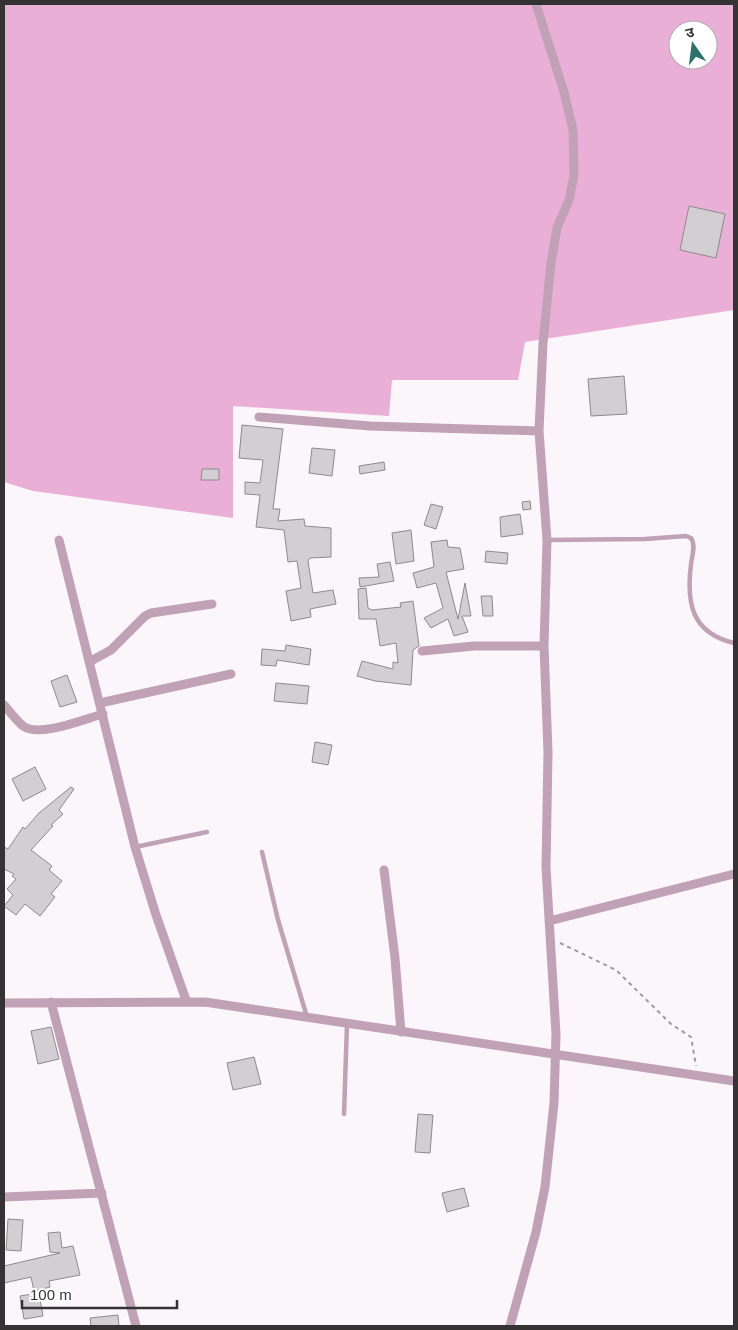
<svg xmlns="http://www.w3.org/2000/svg" width="738" height="1330" viewBox="0 0 738 1330" font-family="Helvetica,'Noto Sans Devanagari',sans-serif">
  <style>
    .green { fill: #eaafd7; fill-rule: evenodd }
    .building { fill: #d3ced1; stroke: #8e8a8c }
    .lines { fill: none; stroke-linecap: round; stroke-linejoin: round }
    .path { stroke: #9e9b9d; stroke-width: 2; stroke-dasharray: 4 4; stroke-linecap: butt }
    .service { stroke: #c1a1b6; stroke-width: 4.5 }
    .minor { stroke: #c1a1b6; stroke-width: 9 }
  </style>
  <rect width="100%" height="100%" fill="#fbf6f9"/>
  <path class="green" d="M4 4H734V310L525 342 518 380H392L389 416 233 406V518L33 491 4 482ZM678 30H708V60H678Z"/>
  <path class="building" d="M689 206 725 214 716 258 680 250Z
    M624 376 627 414 591 416 588 379Z
    M242 425 283 429 273 509H280L278 521 304 519 305 526 331 528V557L310 558 308 561 313 593 333 590 336 604 310 609 311 617 291 621 286 591 301 588 297 561 288 562 284 530 256 527 260 495 245 494V482L260 483 263 460 239 458Z
    M312 448 335 450 332 476 309 473Z
    M384 462 385 470 360 474 359 466Z
    M202 469H219V480H201Z
    M530 501 531 509 523 510 522 502Z
    M431 504 443 507 436 529 424 525Z
    M520 514 523 534 501 537 500 517Z
    M411 530 414 561 396 564 392 533Z
    M447 540 448 547 460 548 464 569 446 572 458 619 465 583 471 616H462L468 632 454 636 448 619 431 628 424 618 443 608 436 583 417 588 413 573 434 567 431 542Z
    M486 551 508 553 507 564 485 562Z
    M390 562 394 581 360 587 359 578 379 577 377 564Z
    M366 588 368 608 372 610 401 607 400 603 413 601 419 646 413 650 411 685 375 681 357 676 362 661 393 669V662L398 663 396 643 380 646 376 619H359L358 589Z
    M481 596H492L493 616H483Z
    M286 645 311 649 309 665 277 660 276 666 261 665 262 649 285 651Z
    M67 675 77 702 60 707 51 681Z
    M276 683 309 686 307 704 274 701Z
    M315 742 332 745 328 765 312 762Z
    M35 767 46 789 23 801 12 779Z
    M71 787 74 789 59 810 63 814 51 825 53 826 31 850 52 866 49 870 62 881 51 894 55 897 40 916 25 904 16 915 4 906 13 895 7 889 16 879 12 876 14 874 4 869V847L8 849 23 827 25 829 39 813Z
    M51 1027 59 1059 38 1064 31 1031Z
    M254 1057 261 1084 233 1090 227 1063Z
    M418 1114 433 1115 430 1153 415 1152Z
    M464 1188 469 1206 447 1212 442 1193Z
    M8 1219 23 1220 21 1251 6 1250Z
    M60 1232 62 1248 73 1246 80 1275 49 1281 50 1287 34 1291 31 1277 4 1283V1266L60 1253 50 1252 48 1233Z
    M39 1293 43 1316 24 1319 20 1296Z
    M118 1315 119 1326H91L90 1318Z"/>
  <g class="lines">
    <path class="path" d="M560 943 616 970 671 1024 691 1037 696 1066"/>
    <path class="service" d="M547 540 645 539 686 536 691 538C696 545 692 556 691 564 686 604 692 633 734 643
      M135 847 207 832
      M262 852 278 920 307 1017
      M344 1114 347 1024"/>
    <path class="minor" d="M259 417 370 426 539 431
      M59 540 135 847 156 915 186 1000
      M422 651 474 646H544
      M89 662 111 650 145 616 151 613 212 604
      M100 703 231 674
      M4 705C10 712 16 720 23 726 39 738 84 719 103 714
      M384 870 395 958 401 1032
      M549 921 734 874
      M51 1002 136 1326
      M4 1003 205 1002 734 1081
      M4 1197 102 1193
      M510 1326 536 1232 545 1187 554 1103 556 1034 546 868 548 752 544 646 547 540 539 431 543 343 551 263 557 228 569 200 574 175 573 130 564 92 536 4"/>
  </g>
  <rect width="738" height="1330" fill="none" stroke="#343233" stroke-width="10"/>
  <g transform="translate(693 45) rotate(346)"><circle r="24" fill="#ffffff" stroke="#aeadad"/>
  <path d="M0-4L9 19L0 12L-9 19Z" fill="#29726d"/>
  <text y="-8" font-size="14" font-weight="bold" text-anchor="middle" fill="#343233">उ</text>
  </g>
  <path d="M22 1300v8h155v-8" fill="none" stroke="#343233" stroke-width="2.5"/>
  <text x="30" y="1300" font-size="15" fill="#343233" stroke="#ffffff" stroke-width="4" paint-order="stroke">100 m</text>
</svg>
